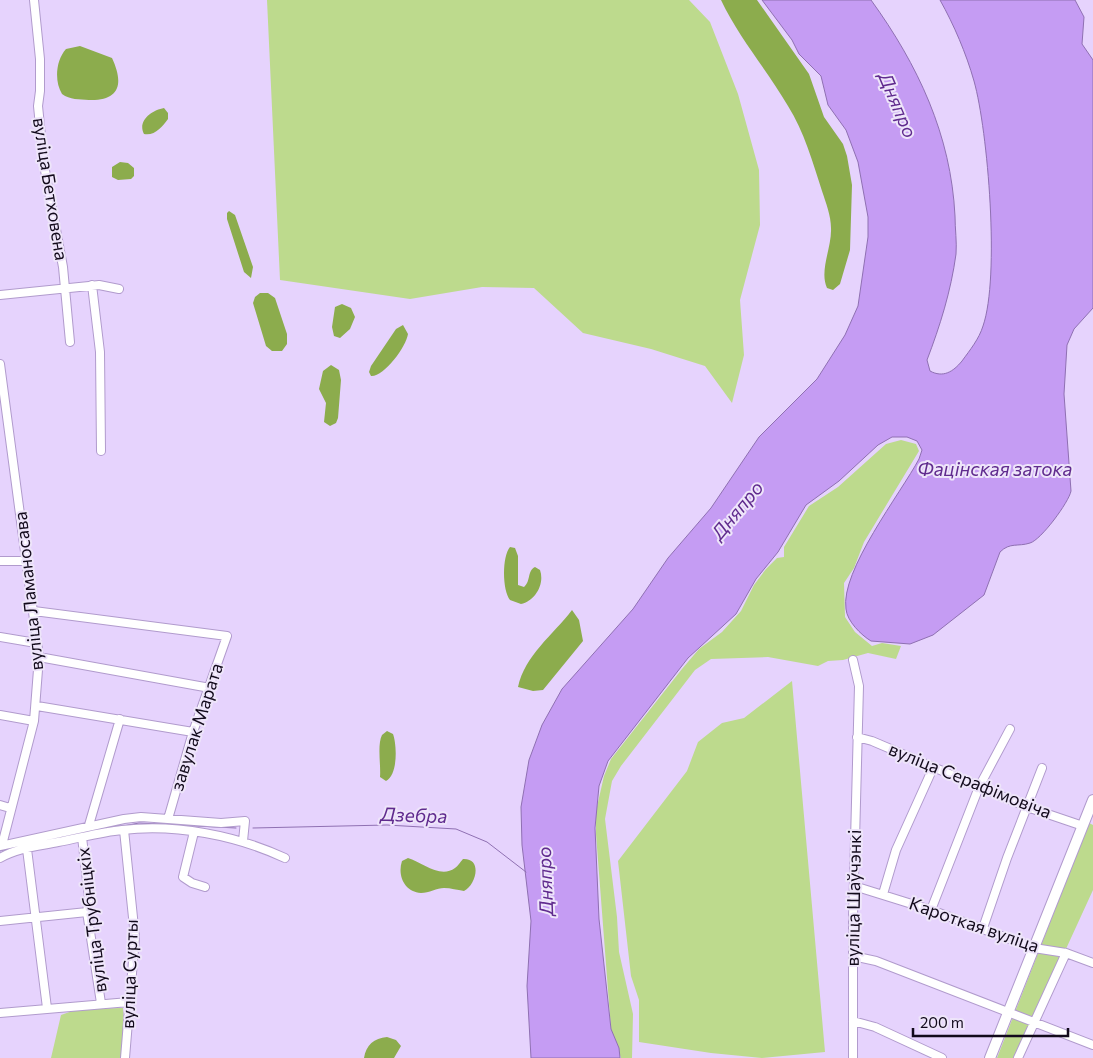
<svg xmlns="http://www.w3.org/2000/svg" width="1093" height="1058" viewBox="0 0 1093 1058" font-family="Commissioner,sans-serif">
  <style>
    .green { fill: #bdda8d }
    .forest { fill: #8cac4d }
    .water { fill: #c59cf3; stroke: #8f70b2 }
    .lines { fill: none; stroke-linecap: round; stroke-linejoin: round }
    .stream { stroke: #8f70b2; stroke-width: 1 }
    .minor-casing { stroke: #b19bcd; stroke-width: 10 }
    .major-casing { stroke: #b19bcd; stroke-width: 12 }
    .minor { stroke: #fff; stroke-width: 8 }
    .major { stroke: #fff; stroke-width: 10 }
    .labels { text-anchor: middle; stroke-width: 4; stroke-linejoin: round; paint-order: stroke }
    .street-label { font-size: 18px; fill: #120a1b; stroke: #eee5fa }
    .water-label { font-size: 19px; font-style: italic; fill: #602b8e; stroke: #eee5fa }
  </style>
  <rect width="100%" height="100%" fill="#e6d3fd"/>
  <path class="green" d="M267 0H689L710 22 738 94 759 170 760 225 740 300 744 355 732 403 705 366 651 349 583 333 534 288 482 287 410 299 280 280Z
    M901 440 916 444 919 451 864 542 854 568 844 583 845 617 855 632 872 646 882 643 901 646 896 659 868 653 843 660 828 661 818 666 768 657 711 659 695 670 621 766 612 781 605 819 617 917 619 952 633 1014 632 1058H621L611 1029 596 834V811L604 776 611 759 682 669 699 649 722 632 741 611 754 585 766 569 777 558 784 557V547L809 506 838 487 886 444Z
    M792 681 825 1052 762 1058 711 1053 639 1042V1000L631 976 618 861 687 771 698 742 722 723 744 718Z
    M1089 823 1093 825V890L1016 1058H997Z
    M123 1008 127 1058H51L61 1015 78 1009Z"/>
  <path class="forest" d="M721 0H757L809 74 824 117 843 144 847 156 852 185 850 250 840 284 833 290 827 288C819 271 832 247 831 228 831 216 826 203 822 191 813 163 804 131 788 106 767 70 739 38 721 0Z
    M80 46 112 58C124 84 120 101 89 100 79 99 70 100 62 94 54 81 56 60 66 49Z
    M164 108 168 113V119C162 127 155 136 144 134 137 121 152 110 164 108Z
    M120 162 128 163 134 168V176L131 179 118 180 112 177V167Z
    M229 211 235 215 253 267 251 278 244 272 227 219V213Z
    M260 293H268L275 298 287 334V344L282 351H272L266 346 253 303 255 297Z
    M342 304 351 308 355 317 350 329 340 338 334 336 332 327 335 307Z
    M403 325 408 334C406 347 384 377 371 376L369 372 371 366 396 329Z
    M331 365 339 370 341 380 338 418 336 423 330 426 324 422 326 403 319 389 323 371Z
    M510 547 515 548 518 556V585L524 587C531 581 527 571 535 567L540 570C545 584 535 601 521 604L510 600C502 590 502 556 510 547Z
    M572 610 579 620 583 641 543 690 533 691 518 687C525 655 553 635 572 610Z
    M387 731 393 734C397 745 398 775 386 781L380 777C381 765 377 745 382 735Z
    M408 858C422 862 440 879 455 868 458 866 460 862 463 859 483 858 476 885 464 891 457 890 451 888 444 888 437 888 429 893 421 893 405 892 397 876 402 861Z
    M387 1037 396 1040 401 1046 394 1058H364C366 1045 374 1038 387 1037Z"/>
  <path class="water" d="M762 0H871C918 65 951 135 955 216 955 229 957 242 956 254 951 291 940 326 927 360L930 371C943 378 953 372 962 361 970 350 979 339 983 326 1000 277 988 131 974 81 966 53 954 25 940 0H1075L1084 17 1082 44 1093 60V308L1074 329 1067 345 1064 394 1071 491C1069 502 1041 540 1030 543 1018 547 1010 542 1000 552L984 595 933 635 910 644 871 641C861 635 847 621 846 609 840 571 901 493 919 459L922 450 917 441 907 437H892L878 445 839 481 806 505 778 552 756 579 736 614 688 658 608 761 599 786 595 828 599 919 611 1029 619 1048 620 1058H531L527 986 531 921 522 845 521 807 529 760 542 725 562 689 633 609 668 558 711 508 759 437 817 379 845 335 858 306 868 237V217L858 162 846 130 828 105 821 76 799 54 792 40Z"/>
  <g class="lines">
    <path class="stream" d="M253 828 387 825 456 829 487 842 526 872
      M35 843 139 823 236 828
      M0 851 28 844"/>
    <g class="minor-casing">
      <path id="minor" d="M34 0 40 59V91L38 106 44 165 63 267 70 342
        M92 285 100 352 101 451
        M0 295 99 285 119 289
        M0 364 39 657 34 721 2 845
        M0 561H27
        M34 611 227 636 193 732 168 819
        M0 637 36 643
        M39 657 210 688
        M853 660 859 686 853 918V1058
        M37 706 193 732
        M0 715 34 721
        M857 737 872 741 1027 807 1083 826
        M0 805 10 808
        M89 825 120 719
        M124 830 135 937 125 1058
        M194 832 183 877 192 883 205 887
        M82 837 89 898 87 912 101 1003
        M0 846 124 819 141 817 221 823 245 821 243 841
        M27 849 47 1008
        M0 858C17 848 39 846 58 842 80 838 101 832 122 830 177 824 235 835 285 858
        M854 886 931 910 1034 948 1066 953 1093 963
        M883 894 896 850 933 768
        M931 910 979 787 1010 729
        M0 921 87 912
        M983 928 1007 858 1042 768
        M853 956 876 961 1093 1045
        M0 1013 129 1002
        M853 1021 875 1027 942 1058
        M1018 1058 1066 953"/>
    </g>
    <g class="major-casing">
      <path id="major" d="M990 1058 1093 800"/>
    </g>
    <use href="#minor" class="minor"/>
    <use href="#major" class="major"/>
  </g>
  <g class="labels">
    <g class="street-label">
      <text transform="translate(50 189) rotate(81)" y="6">вуліца Бетховена</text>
      <text transform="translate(29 591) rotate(-96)" y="6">вуліца Ламаносава</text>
      <text transform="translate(197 727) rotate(-72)" y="6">завулак Марата</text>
      <text transform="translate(970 781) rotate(22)" y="6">вуліца Серафімовіча</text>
      <text transform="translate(854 898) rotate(-89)" y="6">вуліца Шаўчэнкі</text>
      <text transform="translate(92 920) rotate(-97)" y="6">вуліца Трубніцкіх</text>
      <text transform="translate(974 925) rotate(19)" y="6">Кароткая вуліца</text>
      <text transform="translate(130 974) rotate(-88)" y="6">вуліца Сурты</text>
    </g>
    <g class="water-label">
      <text transform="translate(898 105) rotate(67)" y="7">Дняпро</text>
      <text x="995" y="476">Фацінская затока</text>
      <text transform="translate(737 510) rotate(-50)" y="7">Дняпро</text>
      <text transform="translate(414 815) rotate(2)" y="7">Дзебра</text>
      <text transform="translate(545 881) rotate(-92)" y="7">Дняпро</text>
    </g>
  </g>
  <path d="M913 1028v8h155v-8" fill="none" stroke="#120a1b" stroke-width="2.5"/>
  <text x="920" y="1028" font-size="15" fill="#120a1b" stroke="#eee5fa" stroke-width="4" paint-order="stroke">200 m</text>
</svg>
